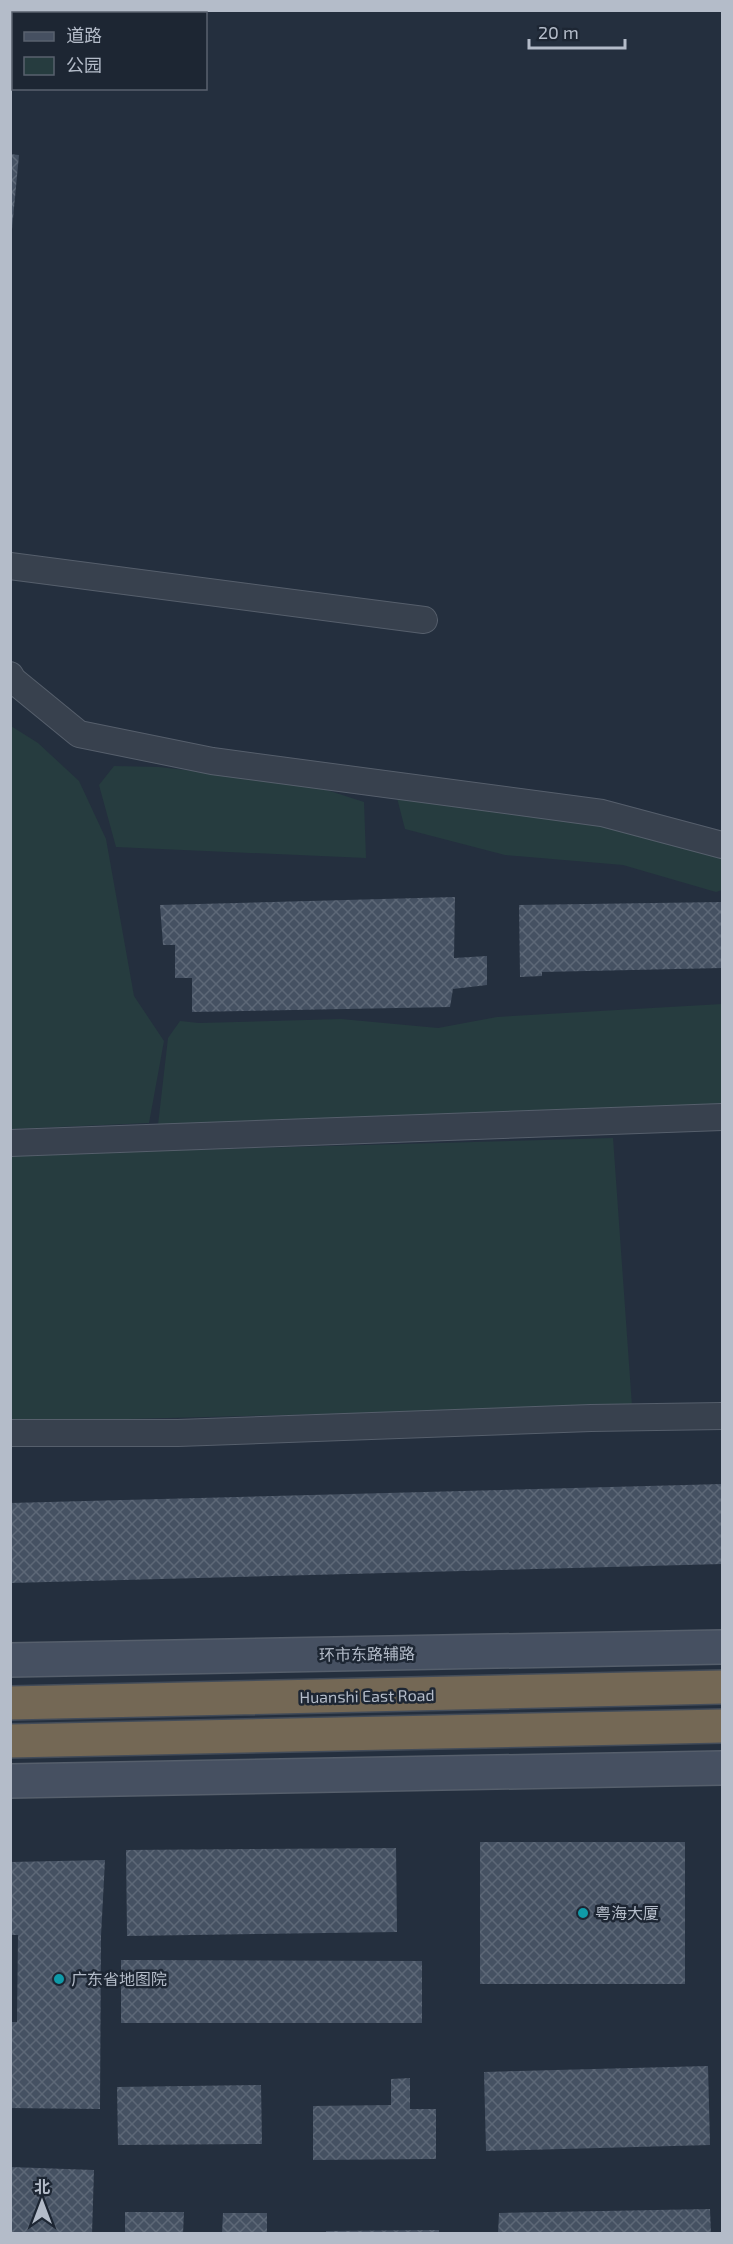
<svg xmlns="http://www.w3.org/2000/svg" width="733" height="2244" viewBox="0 0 733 2244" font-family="'Exo 2','Noto Sans SC',sans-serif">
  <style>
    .green { fill: #263c3f }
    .building { fill: url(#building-cross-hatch) }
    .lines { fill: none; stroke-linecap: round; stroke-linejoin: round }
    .street-casing { stroke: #565f6c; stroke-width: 28 }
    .secondary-casing { stroke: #565f6c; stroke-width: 36 }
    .highway-casing { stroke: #434c59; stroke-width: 36 }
    .street { stroke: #38414e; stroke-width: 26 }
    .secondary { stroke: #465061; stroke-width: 33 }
    .highway { stroke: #746855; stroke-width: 33 }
    .culture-dot { fill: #0f9aa8; stroke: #1d2633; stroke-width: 2 }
    .labels { text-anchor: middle; stroke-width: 5; stroke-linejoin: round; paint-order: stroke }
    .street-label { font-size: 16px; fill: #b4bcc9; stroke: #1d2633 }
    .poi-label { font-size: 16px; fill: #b4bcc9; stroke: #1d2633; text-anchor: start }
  </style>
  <defs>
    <pattern id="building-cross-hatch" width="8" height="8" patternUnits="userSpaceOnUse" patternTransform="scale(1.5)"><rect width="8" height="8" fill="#455162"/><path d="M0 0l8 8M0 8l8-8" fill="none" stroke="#5d6877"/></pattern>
  </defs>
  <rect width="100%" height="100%" fill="#242f3e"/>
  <path class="green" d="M11 726 38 743 79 781 106 839 134 996 164 1041 149 1123 11 1129Z
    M114 766 159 767 308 784 364 802 366 858 116 847 99 785Z
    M397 798 599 821 722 854V890L716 892 623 865 505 855 405 829Z
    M722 1004V1111L158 1125 168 1038 180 1021 199 1023 341 1019 438 1028 497 1017Z
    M613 1138 632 1406 11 1422 10 1155Z"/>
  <path class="building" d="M10 154 19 155 12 229H10Z
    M455 897 454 958 487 956V985L453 989 450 1007 192 1012V978H175V945H163L160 905Z
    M722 902V968L542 972V976L520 977 519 905Z
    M722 1484V1564L10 1583V1503Z
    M480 1842H685V1984H480Z
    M396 1848 397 1932 127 1936 126 1850Z
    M105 1860 101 1936 100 2109 10 2108V2022H17L18 1935H10V1862Z
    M121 1960 422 1961V2023H121Z
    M708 2066 710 2145 486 2151 484 2072Z
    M410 2078V2109H436V2159L313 2160V2106L391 2105V2079Z
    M261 2085 262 2144 118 2145 117 2087Z
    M10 2167 94 2170 92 2234H10Z
    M710 2209 711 2234H498L499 2213Z
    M125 2212H184L183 2234H125Z
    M223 2213H267V2234H222Z
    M439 2230V2234H326V2231Z"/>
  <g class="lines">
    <g class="street-casing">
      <path id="street" d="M10 566 424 620
        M10 675 13 680 79 734 212 761 602 813 722 845
        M10 1143 722 1117
        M10 1433H178L591 1418 722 1416"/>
    </g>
    <g class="secondary-casing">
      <path id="secondary" d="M10 1660 722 1647
        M10 1781 722 1768"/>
    </g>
    <g class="highway-casing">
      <path id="highway" d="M10 1703 722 1687
        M10 1741 722 1726"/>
    </g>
    <use href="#street" class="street"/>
    <use href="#secondary" class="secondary"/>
    <use href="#highway" class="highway"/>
  </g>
  <g class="culture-dot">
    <circle cx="583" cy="1913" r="6"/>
    <circle cx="59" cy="1979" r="6"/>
  </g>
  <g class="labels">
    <g class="street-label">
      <text transform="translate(367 1654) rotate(-1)" y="6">环市东路辅路</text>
      <text transform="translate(367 1696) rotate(-1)" y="6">Huanshi East Road</text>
    </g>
    <g class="poi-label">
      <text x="595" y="1919">粤海大厦</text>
      <text x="71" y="1985">广东省地图院</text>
    </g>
  </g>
  <rect width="733" height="2244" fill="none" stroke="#b4bcc9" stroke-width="24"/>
  <rect x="12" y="12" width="195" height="78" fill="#1d2633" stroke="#59626f" stroke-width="1.5"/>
  <rect x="24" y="32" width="30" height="9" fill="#465061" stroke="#59626f" stroke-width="1.5"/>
  <text x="66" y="42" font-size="18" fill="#b4bcc9">道路</text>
  <rect x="24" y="57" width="30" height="18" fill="#263c3f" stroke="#59626f" stroke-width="1.5"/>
  <text x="66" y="72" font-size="18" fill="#b4bcc9">公园</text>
  <g transform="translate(42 2202)" stroke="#1d2633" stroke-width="4.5" paint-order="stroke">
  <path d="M0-4.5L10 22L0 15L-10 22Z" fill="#b4bcc9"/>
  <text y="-9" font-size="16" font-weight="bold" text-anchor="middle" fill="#b4bcc9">北</text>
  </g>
  <path d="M529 39v9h96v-9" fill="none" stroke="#b4bcc9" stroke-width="3"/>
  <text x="538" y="39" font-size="18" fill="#b4bcc9" stroke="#1d2633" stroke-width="4.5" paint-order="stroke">20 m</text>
</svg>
